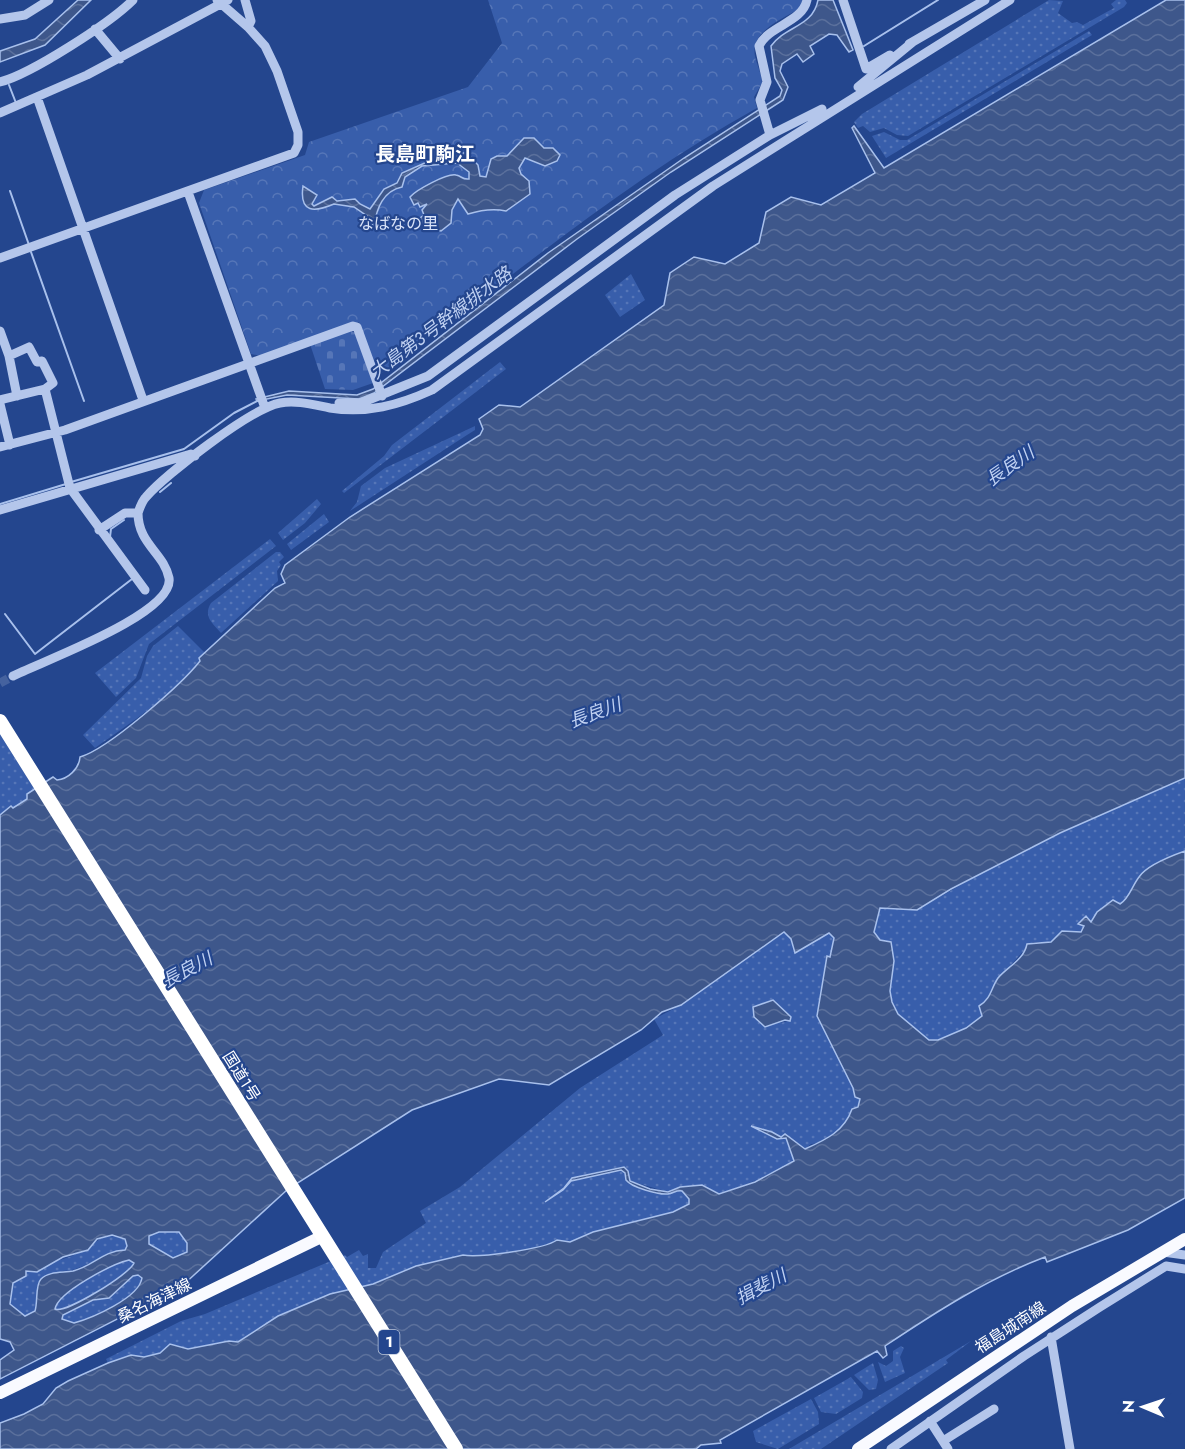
<svg xmlns="http://www.w3.org/2000/svg" width="1185" height="1449" viewBox="0 0 1185 1449" font-family="Jost,'Noto Sans JP',sans-serif">
  <style>
    .grass { fill: url(#grass-dots); fill-rule: evenodd }
    .forest { fill: url(#forest-crowns) }
    .cemetery { fill: url(#cemetery-stones) }
    .water { fill: url(#water-waves); stroke: #a8c0ec; stroke-width: 1.5; fill-rule: evenodd }
    .lines { fill: none; stroke-linecap: round; stroke-linejoin: round }
    .stream { stroke: #a8c0ec; stroke-width: 2 }
    .minor-tunnel { stroke: #45629f; stroke-width: 9; stroke-dasharray: 9 4.5; stroke-linecap: butt }
    .minor { stroke: #b4c6eb; stroke-width: 9 }
    .major { stroke: #f9faff; stroke-width: 12 }
    .highway { stroke: #fff; stroke-width: 14 }
    .labels { text-anchor: middle; stroke-width: 4.5; stroke-linejoin: round; paint-order: stroke }
    .shield { fill: #24468e; stroke: #bdc8dd; stroke-width: 1.5 }
    .shield-label { font-size: 15px; font-weight: bold; fill: #fff }
    .park-label { font-size: 16px; fill: #d9e3f9; stroke: #24468e }
    .street-label { font-size: 16px; fill: #fff; stroke: #24468e }
    .water-label { font-size: 18px; font-style: italic; fill: #c0d1f2; stroke: #24468e }
    .quarter-label { font-size: 20px; font-weight: bold; fill: #fff; stroke: #24468e }
  </style>
  <defs>
    <pattern id="grass-dots" width="8" height="8" patternUnits="userSpaceOnUse" patternTransform="scale(1.5)"><rect width="8" height="8" fill="#385eab"/><path d="M2 2h.1M6 6h.1" fill="none" stroke="#5676b8" stroke-width="1.8" stroke-linecap="round"/></pattern>
    <pattern id="forest-crowns" width="20" height="18" patternUnits="userSpaceOnUse" patternTransform="scale(1.5)"><rect width="20" height="18" fill="#385eab"/><path d="M2 6a3 3 0 1 1 6 0M12 15a3 3 0 1 1 6 0" fill="none" stroke="#5676b8"/></pattern>
    <pattern id="cemetery-stones" width="16" height="16" patternUnits="userSpaceOnUse" patternTransform="scale(1.5)"><rect width="16" height="16" fill="#385eab"/><path d="M2 7V4a2 2 0 0 1 4 0v3zM10 15v-3a2 2 0 0 1 4 0v3z" fill="#5676b8"/></pattern>
    <pattern id="water-waves" width="16" height="10" patternUnits="userSpaceOnUse" patternTransform="scale(1.5)"><rect width="16" height="10" fill="#3e578b"/><path d="M0 5q4-4 8 0t8 0" fill="none" stroke="#5b709c"/></pattern>
  </defs>
  <rect width="100%" height="100%" fill="#24468e"/>
  <path class="grass" d="M1049 0 1063 1 1058 13 1072 23 1077 22 1083 25 1114 8 1111 4 1116 0H1125L1127 3 1124 7 908 136 897 135 884 128 870 132 863 126 858 128 854 122 862 114Z
    M1089 31 1092 35 886 158 872 136 884 132 900 140H907Z
    M631 274 645 300 620 317 605 295Z
    M500 362 506 369 344 493 342 491 384 456 392 445Z
    M475 426V430L467 435 350 511 357 502 361 486 385 468Z
    M317 499 321 504 305 523 283 540 278 533Z
    M324 514 329 522 291 550 287 544Z
    M270 539 276 546 149 644 136 678 116 697 95 673Z
    M276 552H280L284 557 279 562 281 565 277 571 278 581 221 633C212 623 203 616 211 603Z
    M178 626 205 653 199 658 200 660C172 696 132 722 95 748L83 735 141 678 147 656 153 646Z
    M0 734 35 790 27 794 28 799 0 815Z
    M1181 777 1185 778V851L1138 878 1127 900 1120 905 1103 907 1090 922 1089 919 1081 932H1071L1051 942H1033C1018 955 981 997 982 1016 967 1027 948 1040 929 1040L898 1014 892 1002 890 991 894 961 888 941 880 940 874 932 880 908 917 910 1006 859Z
    M784 932 791 939 793 951 829 933 834 938 817 1016 860 1099 858 1107 850 1112C850 1127 825 1143 811 1144L805 1149 785 1134 781 1137 772 1132 759 1130 781 1139 786 1138 794 1161C771 1177 744 1184 719 1195L702 1185 680 1187 668 1192 630 1181 629 1174 621 1167 588 1174 582 1178 621 1170 625 1173 627 1183C639 1188 654 1196 667 1194 673 1194 676 1190 682 1191L689 1199V1204L673 1212 593 1232 570 1242 558 1240C545 1249 478 1258 463 1255L416 1266 373 1284 330 1294 278 1316 237 1342C216 1340 198 1353 178 1346L160 1353 144 1357 131 1355 108 1363 106 1359 181 1321 205 1314 345 1255 347 1257 359 1250 363 1256 368 1254V1268H376L383 1252 426 1223 420 1211 460 1187 580 1088 663 1035 654 1019 681 1005ZM775 1001 779 1008 791 1017 790 1021 768 1025 754 1017V1006Z
    M159 1232H179L187 1243V1253L173 1258 149 1244V1236Z
    M107 1235 125 1239 127 1246 125 1250C102 1251 86 1271 62 1271L38 1292 35 1311 25 1316 20 1314 10 1304 13 1283 26 1276V1271L72 1256Z
    M129 1260 134 1263C130 1274 65 1314 55 1309 58 1292 112 1264 129 1260Z
    M138 1275 142 1278C138 1298 92 1318 74 1323L62 1319 63 1315 68 1311 117 1292 133 1276Z
    M971 1341 946 1360 948 1363 821 1449H789Z
    M901 1346 904 1348 900 1357 905 1373 885 1382 878 1362 886 1366 893 1361V1351Z
    M873 1363 878 1380 876 1389 869 1390 854 1375Z
    M851 1377 863 1392 862 1398 836 1414 821 1412 814 1398Z
    M811 1399 818 1412 819 1424 778 1449 756 1442 753 1431Z"/>
  <path class="forest" d="M488 0H803L800 8C783 19 750 31 755 56 757 66 762 74 762 83L754 97 757 108C657 163 567 233 476 302L471 300 462 312 382 373 377 372 359 322 261 356 251 354 199 203 204 190 305 155 309 142 468 87 502 43Z"/>
  <path class="cemetery" d="M350 330 355 333 373 383 353 390 325 389 310 344Z"/>
  <path class="water" d="M78 0H91L45 45 0 62V51L35 39Z
    M818 0H833L853 50 849 52 837 35 829 34 810 46 814 54 803 62 797 54 782 64 780 71 788 87 783 100 671 172 577 239 374 393 359 399 287 395 257 401 256 399 289 391 357 395 373 389 548 253 684 158 780 96 782 90 775 78 771 46C785 26 813 27 818 0Z
    M1166 0H1185V778L1060 833 951 889 917 910 880 908 874 932 880 940 891 942 894 961 890 991 892 1002 898 1014 929 1040H938L966 1028 982 1016 979 1006C991 999 991 988 998 978 1007 967 1024 960 1027 944L1051 942 1062 931 1081 932 1084 926 1078 924 1086 916 1091 922 1097 912 1113 900 1120 904C1129 899 1132 886 1139 877 1147 865 1171 856 1185 851V1198L1128 1230 1047 1262 1045 1257C987 1279 936 1312 885 1346L887 1355 883 1358 877 1351 720 1440 721 1443 701 1445 696 1449H0V1423L24 1414 43 1404 56 1388 68 1381 108 1363 131 1355 144 1357 160 1353 170 1344 188 1349 229 1341 238 1342 278 1316 330 1294 373 1284 416 1266 463 1255C478 1258 545 1249 557 1240L570 1242 593 1232 673 1212 689 1204V1199L682 1191C676 1190 674 1193 668 1194 658 1195 631 1187 626 1180L625 1173 621 1170 571 1181 563 1190 545 1202 564 1188 572 1178 624 1167 628 1171 630 1181 650 1189 668 1192 680 1187 702 1185 719 1194 755 1182 794 1161 786 1138 777 1139 751 1126 772 1132 781 1137 785 1134 805 1149C825 1140 844 1132 852 1109L858 1107 860 1099 855 1097 853 1088 817 1016 827 956 830 957 834 938 829 933 795 953 791 939 784 932 681 1005 662 1012 641 1030 549 1085 499 1079 412 1110 288 1189 182 1286 0 1379V1360L14 1350 10 1342 0 1339V815L11 806 13 808 27 799V794L53 777 57 780C68 779 79 769 80 757 108 749 181 685 200 661L199 658 275 588 285 583 281 574 285 565 350 517 480 435 483 429 479 419 499 405 520 407 664 305 670 273 694 257 725 264 759 243 766 212 791 197 821 205 875 173 852 128 854 126 884 168ZM159 1232H179L187 1243V1252L173 1258 149 1244V1236ZM112 1235 125 1239 127 1246 125 1250C102 1251 94 1266 73 1271 63 1273 49 1271 41 1279 35 1285 38 1302 35 1311L25 1316 10 1304 13 1283 26 1276V1271L37 1272 63 1257 88 1250 97 1239ZM129 1260 134 1263C130 1274 65 1314 55 1309 58 1292 112 1264 129 1260ZM138 1275 142 1278C139 1298 92 1318 74 1323L62 1319 63 1315 93 1300 109 1298 133 1276Z
    M524 138H534L544 148H553L560 155 557 161 545 166 525 158 519 168 521 174 529 181 530 194 506 211C492 208 481 210 468 214L458 199 452 210 451 223 441 231 426 228 420 218 424 215 422 210 427 204 420 207 418 203 414 205 410 197C416 190 447 173 456 175 462 176 462 180 469 179V172L457 163 422 166 405 177 402 187C383 191 377 208 374 225L368 221 367 216 354 207 334 204C315 212 299 214 303 186L317 195 312 204 314 206 332 197 337 201 355 199 360 204 370 209 384 189 397 183 402 173 427 162 445 160 453 153H467L478 165 480 176 486 177 491 159 497 156H507Z
    M773 1000 791 1017 790 1021 785 1020 765 1027 754 1017 753 1007Z"/>
  <g class="lines">
    <path class="stream" d="M864 46 938 0
      M9 85 16 103
      M10 191 29 245
      M31 252 84 401
      M71 482 184 449 234 413 259 400
      M160 492 171 483
      M0 504 66 484
      M110 537 111 529 124 520
      M5 614 35 654 132 579"/>
    <path class="minor-tunnel" d="M0 683 13 676"/>
    <path class="minor" d="M245 0 251 21 248 27
      M843 0 866 69 890 55
      M0 19 25 15 49 0
      M95 29 120 59
      M909 44 985 0
      M0 82C31 74 110 23 133 0
      M858 87 914 41
      M37 97 143 400
      M0 113 87 75 228 0
      M770 135 760 100 767 82 759 46C769 25 802 23 807 0
      M188 192 265 408
      M0 258 294 153 298 145V132L277 71 265 46 248 27 217 0
      M0 331 9 356 17 396
      M9 356 29 347 37 362 42 361 53 383 45 389
      M0 400 45 389 70 488 145 590
      M339 403H361L428 376 675 195 770 135 822 109
      M0 404 10 445
      M0 447 65 430 353 326 357 327 382 396
      M0 510 191 454 195 456
      M99 530 125 513H138C140 507 142 501 146 497 166 474 252 408 280 403 297 400 314 405 330 408 367 414 399 405 432 390L713 186 1010 0
      M13 676C40 662 175 614 169 578 164 553 138 544 138 513
      M1163 1252 1185 1255
      M1051 1337 1070 1449
      M930 1421 948 1449
      M943 1441 994 1409
      M891 1449 1024 1356 1100 1307 1166 1266 1185 1269"/>
    <path class="major" d="M0 1393 323 1236
      M858 1449 1072 1306 1185 1239"/>
    <path class="highway" d="M0 721 456 1449"/>
  </g>
  <g class="labels">
    <rect class="shield" x="378.5" y="1330" width="21" height="24" rx="4.5"/>
    <g class="shield-label">
      <text x="389" y="1347">1</text>
    </g>
    <g class="park-label">
      <text x="398" y="229">なばなの里</text>
    </g>
    <g class="street-label">
      <text transform="translate(242 1076) rotate(58)" y="6">国道1号</text>
      <text transform="translate(154 1300) rotate(-26)" y="6">桑名海津線</text>
      <text transform="translate(1010 1327) rotate(-33)" y="6">福島城南線</text>
    </g>
    <g class="water-label">
      <text transform="translate(441 323) rotate(-37)" y="6">大島第3号幹線排水路</text>
      <text transform="translate(1010 466) rotate(-35)" y="6">長良川</text>
      <text transform="translate(595 713) rotate(-20)" y="6">長良川</text>
      <text transform="translate(187 970) rotate(-28)" y="6">長良川</text>
      <text transform="translate(761 1287) rotate(-28)" y="6">揖斐川</text>
    </g>
    <g class="quarter-label">
      <text x="425" y="161">長島町駒江</text>
    </g>
  </g>
  <g transform="translate(1143 1407) rotate(272)" stroke="#24468e" stroke-width="4.5" paint-order="stroke">
  <path d="M0-4.5L10 22L0 15L-10 22Z" fill="#ffffff"/>
  <text y="-9" font-size="16" font-weight="bold" text-anchor="middle" fill="#ffffff">N</text>
  </g>
</svg>
